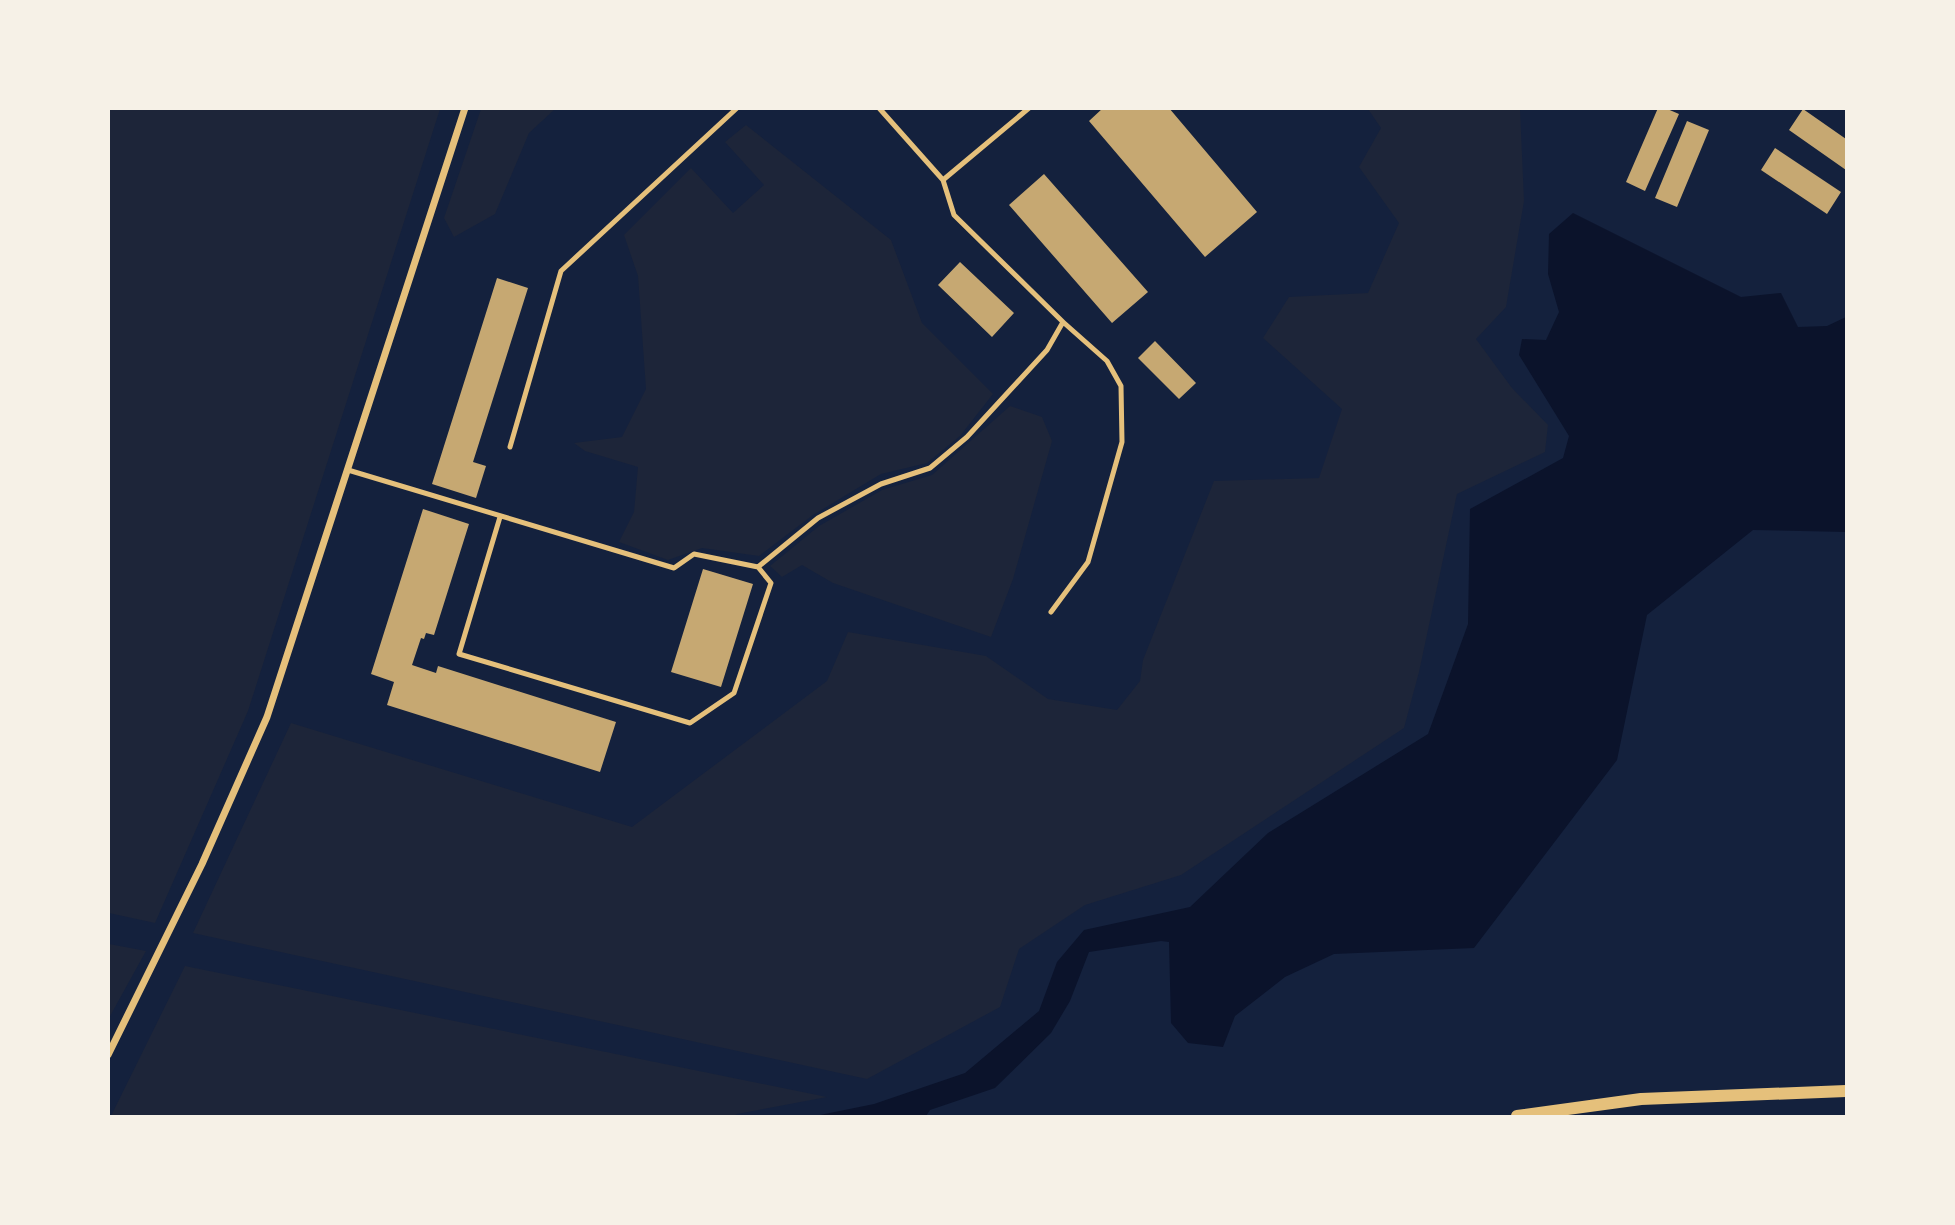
<svg xmlns="http://www.w3.org/2000/svg" width="1955" height="1225" viewBox="0 0 1955 1225" font-family="Raleway,sans-serif">
  <style>
    .green { fill: #1d2539 }
    .water { fill: #0b132b }
    .building { fill: #c6a872 }
    .lines { fill: none; stroke-linecap: round; stroke-linejoin: round }
    .service { stroke: #e5c07b; stroke-width: 5 }
    .minor { stroke: #e5c07b; stroke-width: 7 }
    .tertiary { stroke: #e5c07b; stroke-width: 12 }
  </style>
  <rect width="100%" height="100%" fill="#14213d"/>
  <path class="green" d="M109 108 440 109 248 711 155 923 109 913Z
    M481 109H555L529 133 495 214 454 237 444 218Z
    M1368 109H1520L1524 201 1506 307 1476 339 1512 388 1548 425 1545 452 1457 494 1419 672 1404 728 1181 875 1085 905 1019 949 1000 1007 867 1079 193 933 291 723 632 827 827 681 848 632 986 656 1048 699 1117 710 1140 681 1143 660 1214 481 1319 478 1342 409 1263 338 1289 297 1368 293 1399 223 1359 167 1381 128Z
    M746 125 891 240 922 323 993 394 960 436 927 463 881 474 813 515 759 556 702 548 668 560 619 542 634 512 638 467 585 451 574 443 622 437 646 389 638 276 624 235 691 168 733 213 764 185 725 142Z
    M1010 406 1042 417 1052 441 1013 579 991 637 833 583 802 565 782 577 770 566 819 526 882 490 932 475Z
    M109 944 146 951 109 1018 108 944Z
    M185 966 827 1097 737 1114 734 1116H111Z"/>
  <path class="water" d="M1573 213 1741 297 1781 293 1798 327 1827 326 1846 317V532L1753 530 1647 615 1617 760 1474 948 1334 954 1285 977 1235 1016 1223 1047 1188 1043 1171 1023 1169 942 1161 941 1089 952 1070 1001 1051 1033 995 1088 930 1110 926 1116H815L874 1104 965 1073 1039 1011 1057 962 1084 930 1190 907 1268 833 1428 734 1468 624 1470 509 1563 458 1569 436 1519 355 1522 339 1546 340 1559 312 1548 274 1549 234Z"/>
  <path class="building" d="M1103 108H1169L1257 212 1205 257 1089 121Z
    M1658 108H1665L1679 114 1645 191 1626 182Z
    M1803 109 1846 139V170L1789 130Z
    M1687 121 1709 130 1677 207 1655 198Z
    M1775 148 1841 192 1827 214 1761 170Z
    M1044 174 1148 292 1112 323 1009 205Z
    M960 262 1014 313 992 337 938 285Z
    M497 278 528 288 473 462 486 466 476 498 432 484Z
    M1155 341 1196 383 1179 399 1138 358Z
    M423 509 469 524 434 635 426 633 424 639 421 638 412 665 436 673 438 666 616 722 600 772 387 705 394 682 371 674Z
    M703 569 753 584 721 687 671 672Z"/>
  <g class="lines">
    <path class="service" d="M879 108 943 180 1029 108
      M943 180 954 215 1063 322 1107 361 1121 386 1122 442 1088 562 1051 612
      M510 447 561 271 737 108
      M348 470 674 568 694 554 758 567 771 583 734 693 690 723 459 654 500 517
      M758 567 818 518 881 484 930 468 967 437 1047 350 1063 322"/>
    <path class="minor" d="M108 1055 202 864 267 717 465 108"/>
    <path class="tertiary" d="M1517 1116 1641 1099 1846 1091"/>
  </g>
  <rect width="1955" height="1225" fill="none" stroke="#f6f1e7" stroke-width="220"/>
</svg>
